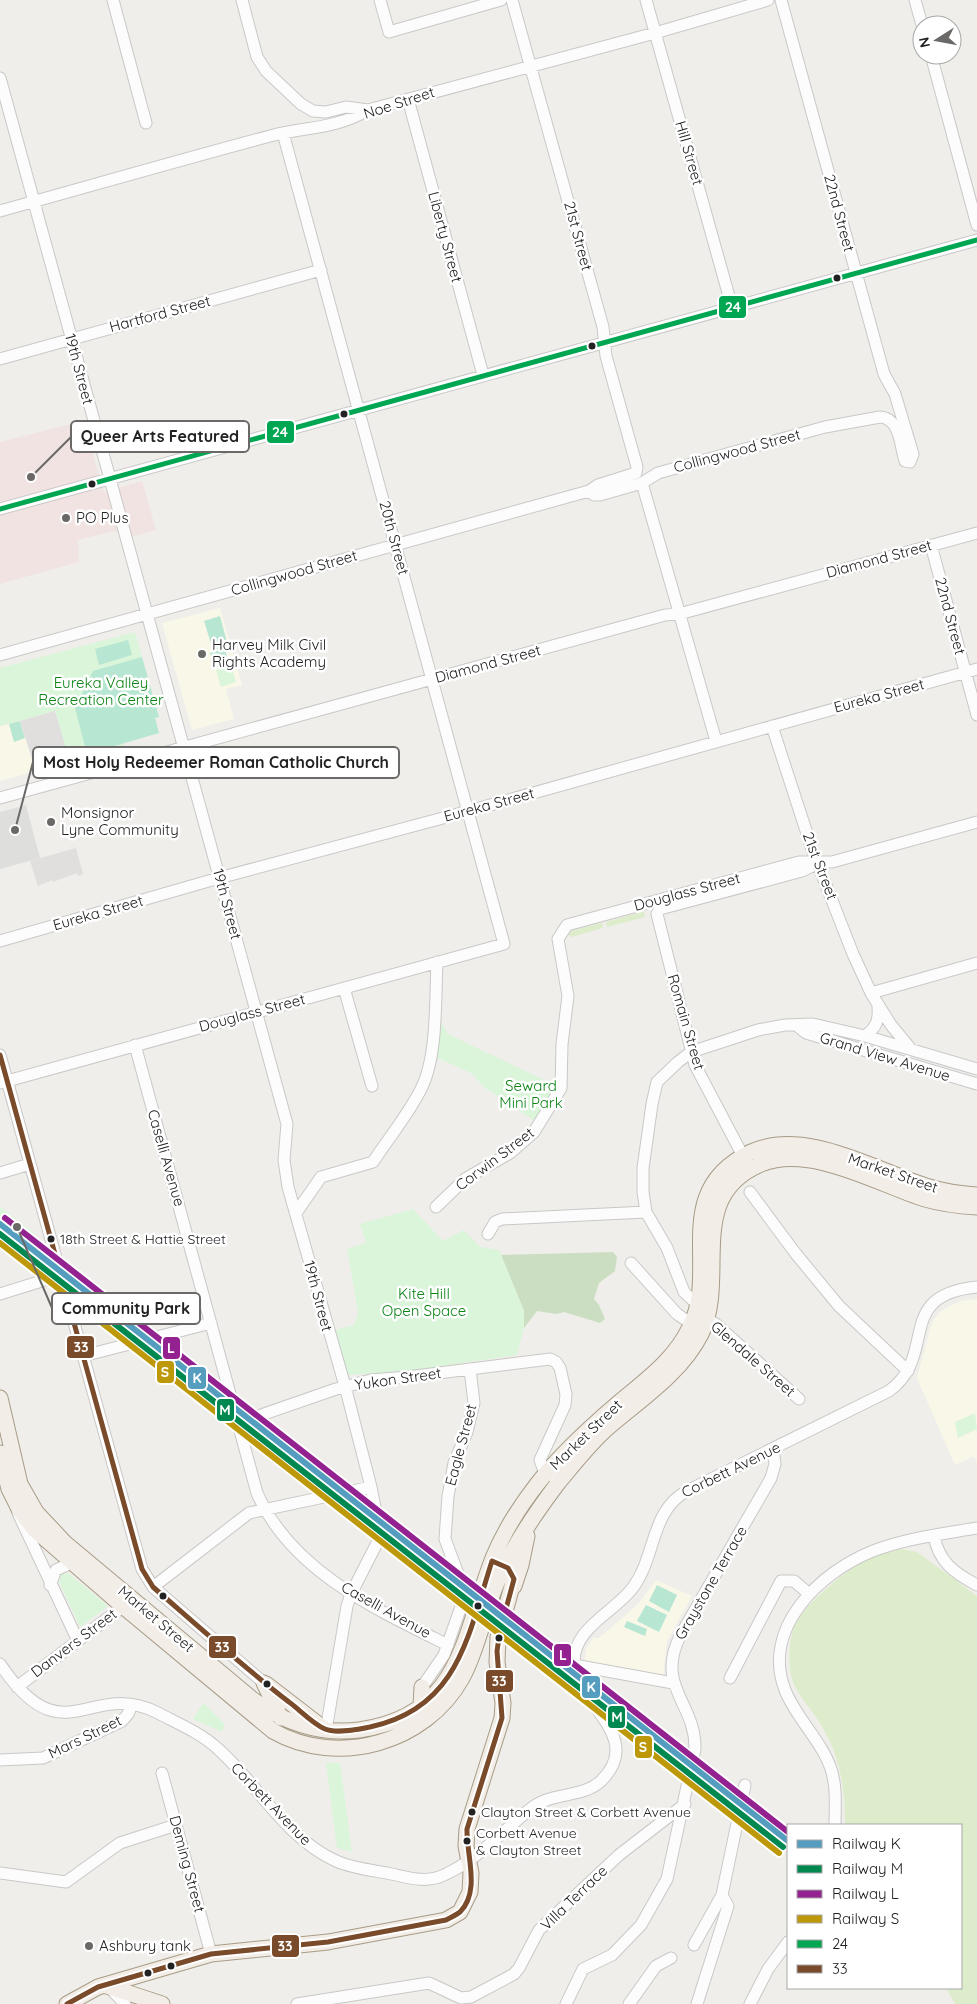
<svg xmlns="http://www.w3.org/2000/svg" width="977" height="2004" viewBox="0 0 977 2004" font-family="Quicksand,sans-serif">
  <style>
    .commercial { fill: #f1e3e1 }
    .education { fill: #f8f7e8 }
    .religious { fill: #dededc }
    .grass { fill: #ddeccb }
    .forest { fill: #cbdec1 }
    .park { fill: #daf5da }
    .pitch { fill: #b7e6d2 }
    .parking { fill: #e0dfde }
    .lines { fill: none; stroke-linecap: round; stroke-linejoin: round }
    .minor-casing { stroke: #c9c8c7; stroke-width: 13 }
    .major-casing { stroke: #a79c86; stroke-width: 17 }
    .minor { stroke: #fdfcfc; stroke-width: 11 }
    .major { stroke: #f3ede7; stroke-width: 15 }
    .bus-1-casing { stroke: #fff; stroke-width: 9 }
    .bus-2-casing { stroke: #fff; stroke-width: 9 }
    .bus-1 { stroke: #00a651; stroke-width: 5 }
    .bus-2 { stroke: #7a4b2a; stroke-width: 5 }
    .rail-1-casing { stroke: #fff; stroke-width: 10 }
    .rail-2-casing { stroke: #fff; stroke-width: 10 }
    .rail-3-casing { stroke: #fff; stroke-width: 10 }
    .rail-4-casing { stroke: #fff; stroke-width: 10 }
    .rail-1 { stroke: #549dbf; stroke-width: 6 }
    .rail-2 { stroke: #008851; stroke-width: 6 }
    .rail-3 { stroke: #932290; stroke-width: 6 }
    .rail-4 { stroke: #bd990a; stroke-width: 6 }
    .bus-dot { fill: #222; stroke: #fff; stroke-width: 2 }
    .poi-dot { fill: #6a6968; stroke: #fff; stroke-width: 2 }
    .labels { text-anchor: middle; stroke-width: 5; stroke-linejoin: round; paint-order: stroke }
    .bus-label { font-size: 14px; fill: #222; stroke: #fff; text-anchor: start }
    .street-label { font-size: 15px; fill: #222; stroke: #fff }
    .poi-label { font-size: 15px; fill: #222; stroke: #fff; text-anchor: start }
    .park-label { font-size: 15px; fill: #0c8416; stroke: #fff }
    .leader { fill: none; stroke: #6a6968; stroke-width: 2 }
    .callout-dot { fill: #6a6968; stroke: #fff; stroke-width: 2 }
    .callout { fill: #fff; stroke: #6a6968; stroke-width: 2 }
    .callout-label { font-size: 16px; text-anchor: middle; font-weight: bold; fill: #222 }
    .line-badge { stroke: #fff; stroke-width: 2 }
    .badge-label { font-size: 14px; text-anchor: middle; font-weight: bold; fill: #fff }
  </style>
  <rect width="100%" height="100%" fill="#f0eeeb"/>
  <path class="commercial" d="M83 421 104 492 142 481 156 530 131 537 114 531 78 540 79 562 0 584V442Z"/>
  <path class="education" d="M220 608 242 685 226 689 234 719 192 730 162 623Z
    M20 721 36 771 0 781V726Z
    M977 1299V1463L974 1456 955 1465 917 1378 932 1322 941 1311 960 1301Z
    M656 1580 692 1596 667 1641 663 1675 584 1663 587 1647 593 1638H599L639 1603Z"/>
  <path class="religious" d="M26 805 40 858 0 869V812Z"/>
  <path class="grass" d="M644 911 645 917 607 927 606 922Z
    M602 923 603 928 572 937 566 934 572 930Z
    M902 1549 917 1552 977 1596V2004H955L946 1988H961V1825H845C845 1786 840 1754 818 1720 809 1706 794 1692 791 1675 788 1660 789 1641 794 1627 802 1605 854 1563 876 1555 884 1553 893 1551 902 1549Z"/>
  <path class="forest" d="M613 1252 617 1257 615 1271 599 1283 594 1299 599 1305 605 1319 600 1323 564 1312 556 1314 537 1311 524 1328V1311L501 1255Z"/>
  <path class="park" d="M135 632 159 717 155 718 159 733 123 742 125 749 70 764 55 711 0 726V668Z
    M231 666 236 682 221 687 216 670Z
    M440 1020 448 1034 561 1088 541 1125 485 1088 471 1073 431 1055Z
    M0 1207 34 1233 40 1253 0 1221Z
    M413 1209 443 1241 464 1230 480 1247 499 1250 524 1311V1328L517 1355 408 1371 348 1375 332 1333 338 1329 354 1325 358 1312 347 1249 366 1243 360 1224Z
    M975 1413 977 1429 958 1438 955 1422Z
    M68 1573 108 1606 80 1627 59 1582 61 1575Z
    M203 1703 225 1724 222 1732 193 1719Z
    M326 1763H340L352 1852 337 1848Z"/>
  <path class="pitch" d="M220 616 228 646 213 650 204 621Z
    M128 640 132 655 99 665 95 649Z
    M225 649 229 664 214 668 210 653Z
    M142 657 159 717 155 718 159 733 87 754 75 708 93 671Z
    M20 721 25 738 14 742 9 724Z
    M657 1585 677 1595 669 1612 649 1601Z
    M646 1605 667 1615 659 1632 637 1621Z
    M627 1621 647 1629 645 1636 624 1627Z"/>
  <path class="parking" d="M55 711 70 762 36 771 20 721Z
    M76 848 83 874 78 876 77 873 53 882 52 880 38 886 30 861Z"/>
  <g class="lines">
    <g class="minor-casing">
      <path id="minor" d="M113 0 146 123
        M242 0 257 57 266 71 301 104 313 111 326 112 346 107 368 110
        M380 0 389 32 501 0
        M646 0 732 307
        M915 0 922 25
        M931 55 977 225
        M0 78 287 1124 284 1160 288 1187 345 1386 371 1487 380 1532 378 1541 351 1594 347 1606 326 1730
        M408 99 483 375
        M0 211C90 186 180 160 270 136 307 126 333 130 368 110L655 33 768 0
        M0 359 321 270
        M642 483 716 741
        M589 491 594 495H600L642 483 658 473 825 427 880 417C900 418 900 445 905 461L910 462 913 454 895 394 884 374 781 0
        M0 509 977 240
        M931 545 977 715
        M0 655 589 491 598 485 636 473 637 467 606 356 603 327 512 0
        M772 726 812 849 853 954 871 993 891 1025 910 1048
        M0 798 665 615 679 614 977 533
        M0 941 219 878 469 811 977 669
        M344 988 372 1086
        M871 993 977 963
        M796 1025 806 1033 977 1084
        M865 1036C877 1027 879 1020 878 1006
        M135 1045 257 1493C291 1571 377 1610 448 1645
        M0 1055 142 1569 153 1587 264 1683
        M0 1083 504 944 283 133
        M743 1156 695 1065 657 914 660 909 802 871 816 864
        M0 1173 30 1164
        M750 1192 796 1254 839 1306 908 1371
        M436 1207 465 1179 510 1153 534 1132 561 1088 562 1044 568 996 558 939 567 925 799 862H832L977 822
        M296 1213 321 1177 373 1162C388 1139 407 1116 420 1091 438 1058 435 1000 437 962
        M488 1234 495 1222 502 1219 646 1212
        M0 1238 40 1268 61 1275
        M631 1263 677 1314 692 1324
        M0 1294 61 1275
        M698 1305 684 1292 667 1248 646 1212 643 1192V1168L652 1104 657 1082 678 1062 691 1052 758 1030 785 1025 813 1024 865 1036 977 1069
        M707 1319 716 1324 799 1399
        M83 1356 211 1323
        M238 1423 336 1389 371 1380 407 1377 550 1359 556 1362 560 1368 566 1394 565 1405 540 1460 543 1468 560 1482
        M18 1513 78 1641
        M934 1536C939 1562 954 1573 977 1585
        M50 1585 56 1570 71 1563
        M153 1587 249 1513 371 1487
        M0 1664C64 1759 89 1678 158 1713 177 1723 201 1733 217 1748 258 1784 284 1837 336 1861 352 1868 370 1870 387 1873 407 1877 425 1884 444 1875 478 1860 504 1829 533 1807 553 1792 583 1798 601 1781 646 1737 576 1704 574 1663 573 1627 616 1612 634 1586 656 1555 651 1510 687 1491L889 1391C939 1355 893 1295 977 1287
        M574 1665 673 1683
        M730 1678 781 1581H794L808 1593
        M17 1687 129 1602
        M422 1687 444 1655 464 1598 463 1587 445 1539 448 1496 454 1463 467 1432 474 1403 470 1369
        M0 1760 43 1758 122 1721 128 1714 132 1705
        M162 1773 211 1954
        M835 1825C835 1807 837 1787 831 1769 821 1740 796 1718 785 1690 761 1628 820 1572 873 1551 906 1538 943 1534 977 1528
        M0 1873 66 1882 120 1843 176 1825
        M694 1945 722 1895 745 1785
        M110 1988 125 2004
        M297 2004 429 1983 461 1998 471 1997 514 1974 519 1968 539 1930 619 1855 685 1804
        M566 2004 583 1969 612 1955 641 1925 667 1879 695 1749C696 1703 655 1687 680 1636L771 1478 775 1464 773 1450
        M629 2004 656 1966 671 1958
        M697 2004 728 1906 722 1895
        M750 2004 768 1969 788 1942"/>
    </g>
    <g class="major-casing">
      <path id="major" d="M0 1398 20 1484 36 1512 65 1543 252 1699C283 1722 320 1735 359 1730 462 1716 463 1635 493 1558 504 1531 520 1506 538 1483 561 1454 587 1430 615 1406 643 1382 674 1361 690 1327 720 1268 668 1192 751 1152 805 1127 876 1171 929 1187 945 1192 961 1194 977 1195
        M0 1453 9 1489 20 1511 34 1529 118 1602 273 1731C338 1768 426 1743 462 1678 479 1647 484 1610 499 1578 514 1544 536 1512 558 1483 573 1465 587 1447 604 1431 638 1401 680 1375 701 1334 729 1277 684 1196 761 1164 811 1144 877 1184 925 1199 942 1204 959 1206 977 1207
        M514 1586 521 1565 527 1536
        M264 1683 281 1718
        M266 1684 323 1728
        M421 1706 422 1687
        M107 1986 162 2004
        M67 2004 98 1987 211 1954 328 1942 446 1920 460 1912 470 1892 471 1873 466 1846 467 1829 502 1718 503 1703 497 1662 498 1637 514 1579 508 1568 496 1562"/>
    </g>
    <use href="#minor" class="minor"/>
    <use href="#major" class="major"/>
    <g class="bus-1-casing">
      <path id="bus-1" d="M0 509 977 240"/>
    </g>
    <g class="bus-2-casing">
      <path id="bus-2" d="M0 1055 142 1569 153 1587C198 1626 242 1666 289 1702 300 1710 313 1724 325 1729 337 1734 359 1729 370 1727 459 1708 468 1635 492 1561L508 1568 514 1579 500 1631 497 1651 502 1718 467 1829C466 1854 481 1891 460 1912 456 1915 450 1918 446 1920L328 1942 211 1954 98 1987 67 2004"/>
    </g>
    <use href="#bus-1" class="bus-1"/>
    <use href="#bus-2" class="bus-2"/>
    <g class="rail-1-casing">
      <path id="rail-1" d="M0 1224 788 1841"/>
    </g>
    <g class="rail-2-casing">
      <path id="rail-2" d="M0 1234 783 1847"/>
    </g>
    <g class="rail-3-casing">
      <path id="rail-3" d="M5 1218 788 1832"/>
    </g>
    <g class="rail-4-casing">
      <path id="rail-4" d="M0 1243 779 1853"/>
    </g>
    <use href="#rail-1" class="rail-1"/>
    <use href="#rail-2" class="rail-2"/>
    <use href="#rail-3" class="rail-3"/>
    <use href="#rail-4" class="rail-4"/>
  </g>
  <g class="bus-dot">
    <circle cx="837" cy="278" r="4.5"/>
    <circle cx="592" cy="346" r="4.5"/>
    <circle cx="344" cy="414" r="4.5"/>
    <circle cx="92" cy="484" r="4.5"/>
    <circle cx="51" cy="1239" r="4.5"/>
    <circle cx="163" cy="1596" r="4.5"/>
    <circle cx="478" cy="1606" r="4.5"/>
    <circle cx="499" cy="1638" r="4.5"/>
    <circle cx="267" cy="1684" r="4.5"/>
    <circle cx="472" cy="1812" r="4.5"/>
    <circle cx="467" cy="1841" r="4.5"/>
    <circle cx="171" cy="1966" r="4.5"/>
    <circle cx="148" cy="1973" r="4.5"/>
  </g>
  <g class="poi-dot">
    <circle cx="66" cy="518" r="5"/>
    <circle cx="202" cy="654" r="5"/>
    <circle cx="51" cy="822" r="5"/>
    <circle cx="89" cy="1946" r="5"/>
  </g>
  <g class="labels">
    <g class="bus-label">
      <text x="60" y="1244">18th Street &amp; Hattie Street</text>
      <text x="481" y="1817">Clayton Street &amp; Corbett Avenue</text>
      <text x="476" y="1838">Corbett Avenue<tspan x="476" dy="17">&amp; Clayton Street</tspan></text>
    </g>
    <g class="street-label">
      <text transform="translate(399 103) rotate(-18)" y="5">Noe Street</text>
      <text transform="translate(689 153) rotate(74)" y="5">Hill Street</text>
      <text transform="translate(839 213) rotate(75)" y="5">22nd Street</text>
      <text transform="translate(578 236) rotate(75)" y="5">21st Street</text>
      <text transform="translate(445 237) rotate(75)" y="5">Liberty Street</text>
      <text transform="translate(160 314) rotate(-15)" y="5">Hartford Street</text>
      <text transform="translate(79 369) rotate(75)" y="5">19th Street</text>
      <text transform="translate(737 451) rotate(-15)" y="5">Collingwood Street</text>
      <text transform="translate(394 538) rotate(75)" y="5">20th Street</text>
      <text transform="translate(879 559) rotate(-15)" y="5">Diamond Street</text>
      <text transform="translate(294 573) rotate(-16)" y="5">Collingwood Street</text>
      <text transform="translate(950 616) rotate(75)" y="5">22nd Street</text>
      <text transform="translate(488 664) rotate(-15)" y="5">Diamond Street</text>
      <text transform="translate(879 696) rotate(-15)" y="5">Eureka Street</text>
      <text transform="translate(489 805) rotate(-15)" y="5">Eureka Street</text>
      <text transform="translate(820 866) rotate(69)" y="5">21st Street</text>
      <text transform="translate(687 892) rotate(-15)" y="5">Douglass Street</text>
      <text transform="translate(227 904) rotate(75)" y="5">19th Street</text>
      <text transform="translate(98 913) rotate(-16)" y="5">Eureka Street</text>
      <text transform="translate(252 1013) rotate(-15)" y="5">Douglass Street</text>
      <text transform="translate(686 1022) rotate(74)" y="5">Romain Street</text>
      <text transform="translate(885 1057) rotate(17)" y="5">Grand View Avenue</text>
      <text transform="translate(166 1158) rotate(74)" y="5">Caselli Avenue</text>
      <text transform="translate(495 1159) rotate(-37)" y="5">Corwin Street</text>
      <text transform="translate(893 1173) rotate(19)" y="5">Market Street</text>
      <text transform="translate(318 1296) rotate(75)" y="5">19th Street</text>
      <text transform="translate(753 1359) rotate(41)" y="5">Glendale Street</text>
      <text transform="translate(398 1379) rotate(-8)" y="5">Yukon Street</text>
      <text transform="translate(586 1435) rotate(-44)" y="5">Market Street</text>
      <text transform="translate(461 1445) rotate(-75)" y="5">Eagle Street</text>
      <text transform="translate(731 1470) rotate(-26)" y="5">Corbett Avenue</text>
      <text transform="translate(711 1583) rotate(-60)" y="5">Graystone Terrace</text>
      <text transform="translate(386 1610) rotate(29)" y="5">Caselli Avenue</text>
      <text transform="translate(156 1619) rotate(40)" y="5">Market Street</text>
      <text transform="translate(74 1643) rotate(-37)" y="5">Danvers Street</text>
      <text transform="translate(85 1737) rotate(-26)" y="5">Mars Street</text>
      <text transform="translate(271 1804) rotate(46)" y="5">Corbett Avenue</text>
      <text transform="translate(187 1864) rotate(75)" y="5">Deming Street</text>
      <text transform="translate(574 1898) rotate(-44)" y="5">Villa Terrace</text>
    </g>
    <g class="poi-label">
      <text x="76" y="523">PO Plus</text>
      <text x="212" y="650">Harvey Milk Civil<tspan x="212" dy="17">Rights Academy</tspan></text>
      <text x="61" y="818">Monsignor<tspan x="61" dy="17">Lyne Community</tspan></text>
      <text x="99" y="1951">Ashbury tank</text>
    </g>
    <g class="park-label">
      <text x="101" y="688">Eureka Valley<tspan x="101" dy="17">Recreation Center</tspan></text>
      <text x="531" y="1091">Seward<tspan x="531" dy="17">Mini Park</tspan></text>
      <text x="424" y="1299">Kite Hill<tspan x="424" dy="17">Open Space</tspan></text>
    </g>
  </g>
  <path class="leader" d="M31 477L71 437M15 830L33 762M17 1227L52 1308"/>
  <g class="callout-dot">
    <circle cx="31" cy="477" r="5"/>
    <circle cx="15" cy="830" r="5"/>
    <circle cx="17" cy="1227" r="5"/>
  </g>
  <g class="callout">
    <rect x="71" y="421" width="178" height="31" rx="5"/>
    <rect x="33" y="747" width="366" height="31" rx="5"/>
    <rect x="52" y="1293" width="148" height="31" rx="5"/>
  </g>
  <g class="callout-label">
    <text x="160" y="442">Queer Arts Featured</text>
    <text x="216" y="768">Most Holy Redeemer Roman Catholic Church</text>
    <text x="126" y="1314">Community Park</text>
  </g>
  <g class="line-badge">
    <rect x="718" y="295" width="29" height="24" rx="5" fill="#00a651"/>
    <rect x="266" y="420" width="29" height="24" rx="5" fill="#00a651"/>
    <rect x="66" y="1335" width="29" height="24" rx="5" fill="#7a4b2a"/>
    <rect x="162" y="1336" width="19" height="24" rx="5" fill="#932290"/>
    <rect x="156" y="1360" width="19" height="24" rx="5" fill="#bd990a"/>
    <rect x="187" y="1366" width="20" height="24" rx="5" fill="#549dbf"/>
    <rect x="216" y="1398" width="19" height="24" rx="5" fill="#008851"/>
    <rect x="208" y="1635" width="29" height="24" rx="5" fill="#7a4b2a"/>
    <rect x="553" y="1643" width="19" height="24" rx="5" fill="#932290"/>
    <rect x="485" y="1669" width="29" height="24" rx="5" fill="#7a4b2a"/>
    <rect x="581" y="1675" width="20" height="24" rx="5" fill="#549dbf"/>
    <rect x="607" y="1705" width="19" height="24" rx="5" fill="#008851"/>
    <rect x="634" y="1735" width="19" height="24" rx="5" fill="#bd990a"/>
    <rect x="271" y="1934" width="29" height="24" rx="5" fill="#7a4b2a"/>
  </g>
  <g class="badge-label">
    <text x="733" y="312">24</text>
    <text x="280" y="437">24</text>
    <text x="81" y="1352">33</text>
    <text x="171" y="1353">L</text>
    <text x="165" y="1377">S</text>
    <text x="197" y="1383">K</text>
    <text x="225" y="1415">M</text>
    <text x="222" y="1652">33</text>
    <text x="563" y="1660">L</text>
    <text x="499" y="1686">33</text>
    <text x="591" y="1692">K</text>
    <text x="617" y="1722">M</text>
    <text x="643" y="1752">S</text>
    <text x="285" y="1951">33</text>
  </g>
  <rect x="787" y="1824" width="175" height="165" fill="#ffffff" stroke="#a7a7a7"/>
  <rect x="797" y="1840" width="25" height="8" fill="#549dbf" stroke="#a7a7a7"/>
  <text x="832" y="1849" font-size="15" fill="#222222">Railway K</text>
  <rect x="797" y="1865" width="25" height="8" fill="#008851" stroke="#a7a7a7"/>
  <text x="832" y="1874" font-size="15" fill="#222222">Railway M</text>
  <rect x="797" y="1890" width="25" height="8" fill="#932290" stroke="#a7a7a7"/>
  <text x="832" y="1899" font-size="15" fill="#222222">Railway L</text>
  <rect x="797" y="1915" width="25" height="8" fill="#bd990a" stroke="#a7a7a7"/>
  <text x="832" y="1924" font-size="15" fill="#222222">Railway S</text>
  <rect x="797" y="1940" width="25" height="8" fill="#00a651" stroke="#a7a7a7"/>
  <text x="832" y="1949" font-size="15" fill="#222222">24</text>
  <rect x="797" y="1965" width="25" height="8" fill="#7a4b2a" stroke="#a7a7a7"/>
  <text x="832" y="1974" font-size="15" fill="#222222">33</text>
  <g transform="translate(937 40) rotate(259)"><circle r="24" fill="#ffffff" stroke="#a7a7a7"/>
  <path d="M0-4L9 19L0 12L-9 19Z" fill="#6a6968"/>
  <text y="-8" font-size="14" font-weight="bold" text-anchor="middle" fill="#222222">N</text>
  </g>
</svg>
